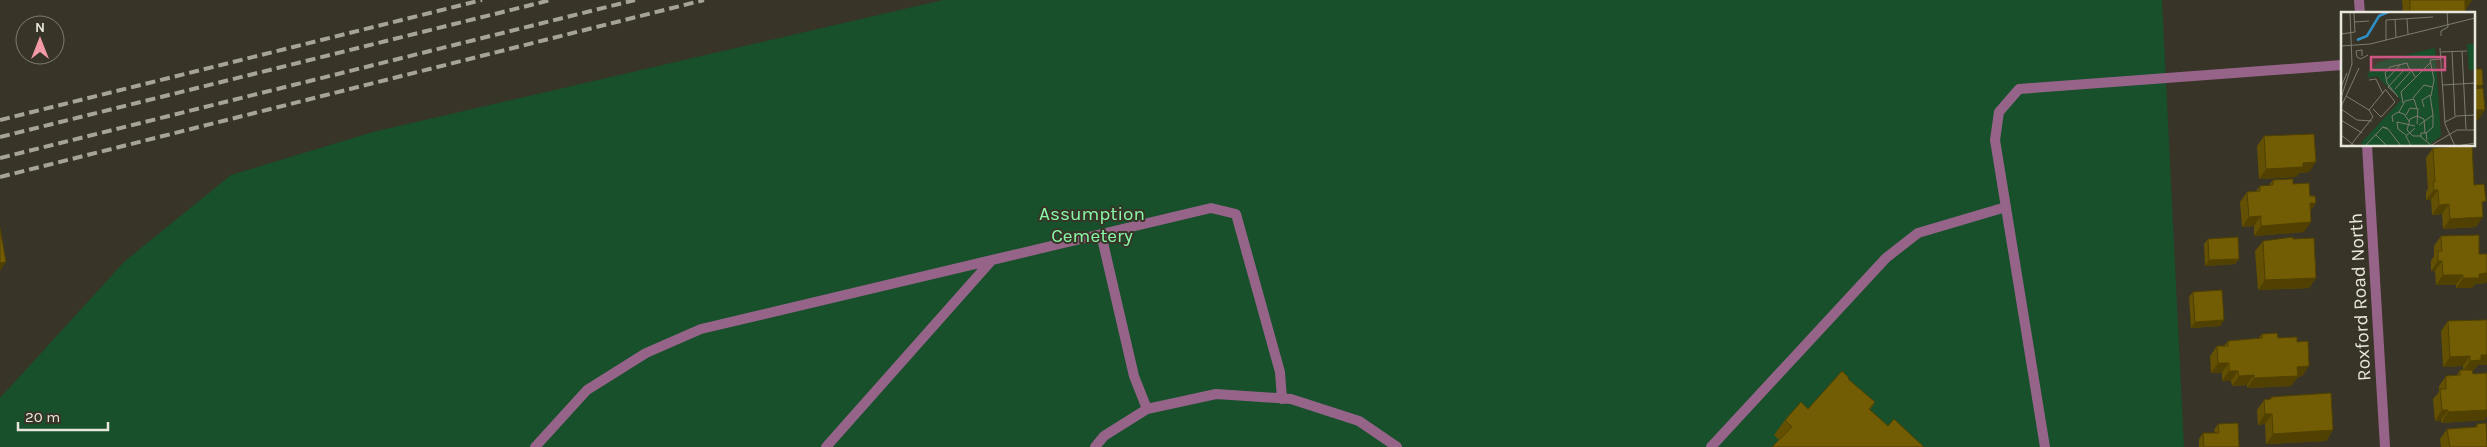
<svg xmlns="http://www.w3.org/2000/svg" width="2487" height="447" viewBox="0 0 2487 447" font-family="Karla,sans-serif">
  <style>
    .green { fill: #17502b }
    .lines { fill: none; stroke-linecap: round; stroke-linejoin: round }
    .lane { stroke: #966489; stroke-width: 10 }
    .street { stroke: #966489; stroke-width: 10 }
    .rail { stroke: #a6a499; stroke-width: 4; stroke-dasharray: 10 5; stroke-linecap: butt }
    .wall { fill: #635003 }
    .shaded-wall { fill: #504103 }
    .building { fill: #735d04; stroke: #504103 }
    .labels { text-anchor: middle; stroke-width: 4; stroke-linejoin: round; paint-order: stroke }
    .park-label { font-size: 19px; fill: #88f8a8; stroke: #383427 }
    .street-label { font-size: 19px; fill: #e8e6dd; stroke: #383427 }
    .inset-river { fill: none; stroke: #2e8fc7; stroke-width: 2.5 }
    .inset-road { fill: none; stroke: #7e7b70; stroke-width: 1 }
    .view { fill: #cd5682; fill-opacity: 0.15; stroke: #cd5682; stroke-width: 2.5 }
    .inset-edge { fill: none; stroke: #e8e6dd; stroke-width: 2.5 }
  </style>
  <rect width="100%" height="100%" fill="#383427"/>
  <path class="green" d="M943 0H2162L2184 447H0V398L125 261 231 175 373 132Z"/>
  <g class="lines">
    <path class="lane" d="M1101 234 1134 376 1147 409
      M535 447 587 390 646 353 701 329 1211 208 1236 214 1280 372 1282 399
      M826 447 992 260
      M1095 447 1104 436 1147 409 1216 394 1291 399 1359 421 1397 447
      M1711 447 1886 258 1918 233 2006 207
      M2045 447 1995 140 1999 112 2019 89 2342 65"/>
    <path class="street" d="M2359 0 2360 14
      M2367 145 2385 447"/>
    <path class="rail" d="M0 120 482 0
      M0 137 551 0
      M0 158 635 0
      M0 177 704 0"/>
  </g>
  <path class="wall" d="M2402 0H2472L2466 9 2465 14H2403Z
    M2264 136 2309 172 2299 173 2296 177 2259 179 2257 146Z
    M2433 148 2474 185 2482 206 2476 227 2443 229 2442 214 2432 215 2431 200H2426V192L2428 189 2426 158Z
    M2273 180 2293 184 2310 196 2316 203 2310 211 2304 232 2254 236V226L2242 227 2240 202 2247 192 2256 191 2260 186 2269 185Z
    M2441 236 2479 254 2486 283 2475 284 2472 288H2456V285H2436L2435 271H2431V261L2434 256V246Z
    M2208 239 2239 259 2235 264 2205 266 2204 244Z
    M2293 239 2316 278 2309 288 2258 290 2255 251 2263 241Z
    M2193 292 2224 320 2220 326 2191 328 2189 297Z
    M2487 320V365H2478L2474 370 2472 371 2473 374 2487 373V416L2484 420 2441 423V420L2435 421 2433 399 2439 392V386L2446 376H2456L2460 370H2463V366L2443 367 2441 331 2448 321Z
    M2262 334 2297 342 2309 366 2302 376 2298 377 2291 386 2247 388V385L2232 386 2231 381H2222V373H2211L2210 356 2217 346H2224L2228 341 2258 339Z
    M1848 380 1875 402 1870 410 1888 426 1924 447 1779 440 1774 435 1785 420 1808 409Z
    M2271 397 2333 430 2326 441 2266 444 2265 424 2258 425 2257 410 2264 400 2270 399Z
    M2218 424 2239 447H2199V439L2203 433H2215L2214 430Z
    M2477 424 2487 447H2441L2440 439 2447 429 2475 427Z"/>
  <path class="shaded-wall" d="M2464 0H2472L2466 9Z
    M2483 85 2479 91H2473V86Z
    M2473 110H2485L2478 120H2473Z
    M2316 162 2309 172 2299 173 2296 177 2259 179 2266 169 2303 163Z
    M2434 190H2438L2431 200H2426Z
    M2310 203H2316L2309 213Z
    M2449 204 2442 214 2432 215 2439 205Z
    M2261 216 2254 226 2242 227 2249 217Z
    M2483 217 2476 227 2443 229 2450 219Z
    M2311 222 2304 232 2254 236 2261 226Z
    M2239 259 2235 264 2205 266 2209 260Z
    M2438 261H2442L2435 271H2431Z
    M6 262 0 271V263Z
    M2487 273V282L2486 283 2475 284 2472 288H2456L2463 278 2479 274Z
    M2443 275H2463L2456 285H2436Z
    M2316 278 2309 288 2258 290 2265 280Z
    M2224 320 2220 326 2191 328 2195 322Z
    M2481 355H2487V365H2478L2474 370 2463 371 2470 361Z
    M2470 356 2463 366 2443 367 2450 357Z
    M2218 363H2229L2222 373H2211Z
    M2309 366 2302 376 2298 377 2291 386 2247 388 2254 378 2297 367Z
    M2229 371H2238L2231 381H2222Z
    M2254 375 2247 385 2232 386 2239 376Z
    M2442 410H2448L2441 420 2435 421Z
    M2487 410V416L2484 420 2441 423 2448 412Z
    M2265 414H2272L2265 424 2258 425Z
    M2333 430 2326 441 2266 444 2273 434Z"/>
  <path class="building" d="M2410 0H2465V13L2455 14H2410Z
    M2473 69H2482L2483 85 2473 86Z
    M2483 88 2485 110H2473V89Z
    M2314 134 2316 162 2303 163V167L2266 169 2264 136Z
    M2472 145 2474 185 2484 184 2486 201 2482 202 2483 217 2450 219 2449 204 2439 205 2438 190H2434L2433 182H2435L2433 148Z
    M2293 179V184L2309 183 2310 196H2315L2316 203H2310L2311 222 2261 226V216L2249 217 2247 192 2260 191V186L2273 185V180Z
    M0 228 6 262 0 263Z
    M2479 235V254H2487V273L2479 274V278H2463V275H2443L2442 261H2438V251H2442L2441 236Z
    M2238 237 2239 259 2209 260 2208 239Z
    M2293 237V239L2314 238 2316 278 2265 280 2263 241Z
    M2222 290 2224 320 2195 322 2193 292Z
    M2487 320V355H2481V360L2470 361V356L2450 357 2448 321Z
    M2277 333 2278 338 2297 337V342L2308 341 2309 366 2297 367 2298 376 2254 378V375L2239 376 2238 371H2229V363H2218L2217 346H2228V341L2262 338V334Z
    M2460 370H2472L2473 374 2487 373V410L2448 412V410H2442L2440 389H2446V376L2460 375Z
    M1842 371 1849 378 1848 379 1875 402 1869 409 1888 426 1894 419 1924 447H1772L1792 427 1785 420 1801 402 1808 409Z
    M2331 393 2333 430 2273 434 2272 414H2265L2264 400 2271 399V397Z
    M2238 423 2239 447H2204L2203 433H2219L2218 424Z
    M2486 423 2487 447H2450L2447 429 2477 427V424Z"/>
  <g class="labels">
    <g class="park-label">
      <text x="1092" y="220">Assumption<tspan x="1092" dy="22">Cemetery</tspan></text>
    </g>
    <g class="street-label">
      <text transform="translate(2359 297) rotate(-93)" y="7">Roxford Road North</text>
    </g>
  </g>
  <g transform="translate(2341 12)">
    <rect width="134" height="134" fill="#383427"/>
    <path d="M126 32H134V58H128ZM94 36 100 124 87 134H22L20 131 60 88 36 64 26 66 28 60 37 50Z" fill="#17502b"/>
    <path class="inset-river" d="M16 28 26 24 38 4 47 0"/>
    <path class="inset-road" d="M54 7 55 25M66 7 67 22M13 10 28 9M0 22 14 20 13 1M100 24V19L107 15 106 0M45 28V8L92 5M0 34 29 32 134 6M99 36 104 112 114 134M111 39 114 104M121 39 125 117M100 40 126 39M21 44V38L15 39 16 45 20 47 27 43M28 68 35 67 42 82M45 68 59 53M102 73 134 71M0 75 6 61M54 77 71 58M55 82 47 75 63 58 70 57 74 65M5 84 28 98 32 105 9 134M90 84 93 68 89 48 100 47M57 85 46 71 44 61 49 55 66 51 68 57M0 86 11 52 9 0M72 86 83 73 91 75M62 91 60 80 89 51M0 95 18 56M83 95 81 88 89 83 92 103M0 97 16 108 31 109M32 97 40 105 54 90 45 78M28 98 45 77M58 100 64 89 73 87 76 97 69 96 65 103M0 108 21 121M52 110 51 104 57 100 63 102 68 109M104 110 116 104 134 103M76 112 77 96M78 113 92 103V115L85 121M46 116 41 115 47 117 60 134M34 122 46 134M0 123 14 134M65 123 57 117 56 110 74 114M80 124H72L66 118 69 107 76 104 83 107 84 121M86 128 85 121H80V125L90 133M24 134 41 116M70 134 65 124 74 116M89 134 116 118H134M116 134 134 131"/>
    <path class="view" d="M30 45H104V58H30Z"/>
    <rect width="134" height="134" class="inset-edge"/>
  </g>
  <g transform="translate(40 40)"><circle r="24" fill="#383427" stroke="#7e7b70"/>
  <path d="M0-4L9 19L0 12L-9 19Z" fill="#f49aa6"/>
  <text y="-8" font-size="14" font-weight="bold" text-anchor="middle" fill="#e8e6dd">N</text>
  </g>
  <path d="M18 422v8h90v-8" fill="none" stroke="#e8e6dd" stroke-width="2.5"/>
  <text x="25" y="422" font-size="15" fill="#e8e6dd" stroke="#383427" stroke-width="4" paint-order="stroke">20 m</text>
</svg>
